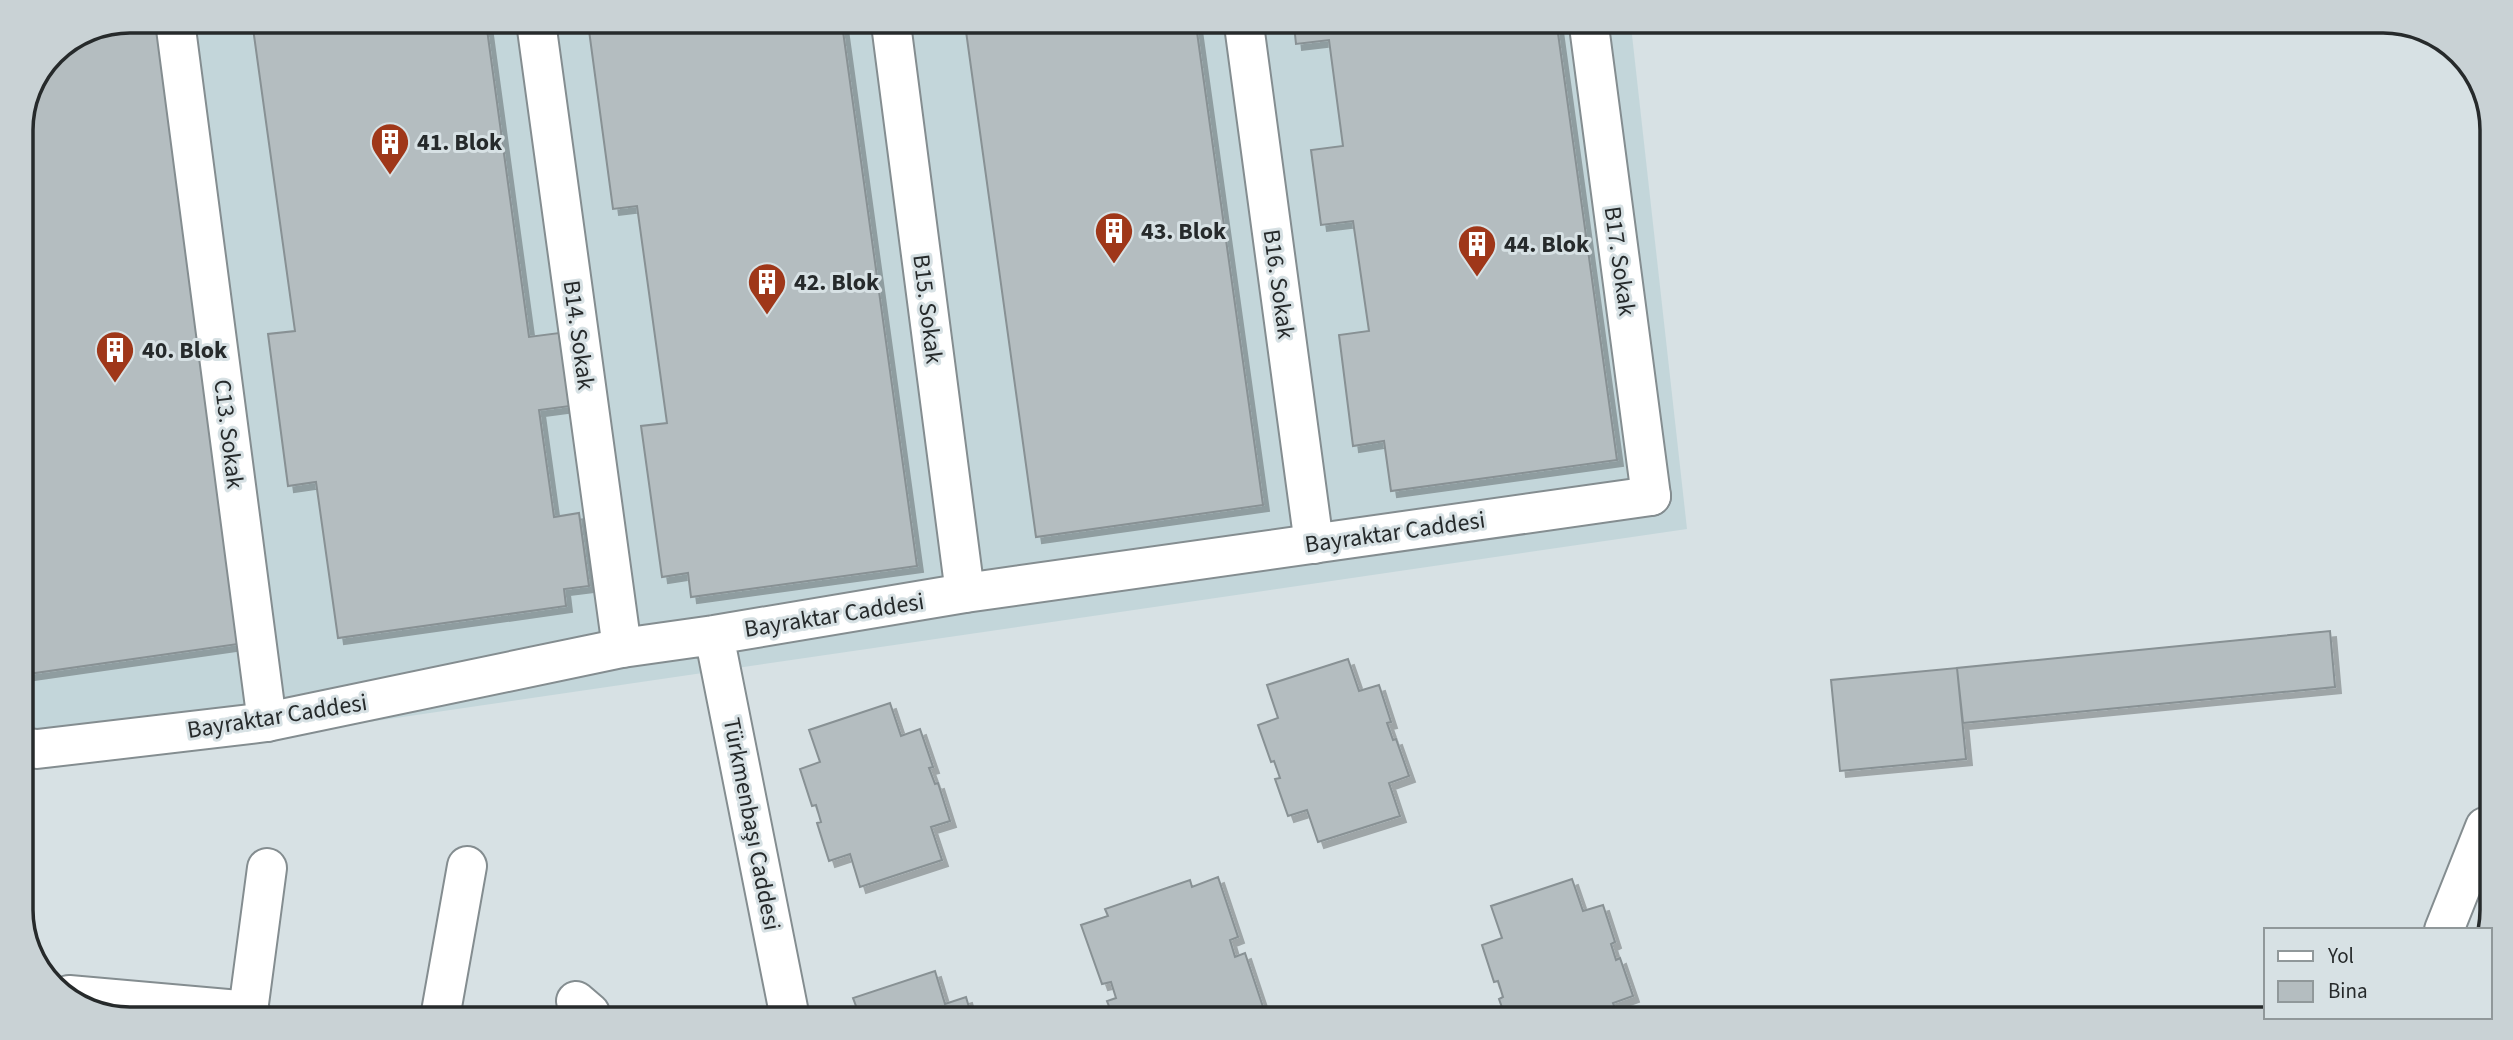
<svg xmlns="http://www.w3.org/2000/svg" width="2513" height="1040" viewBox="0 0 2513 1040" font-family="'Source Sans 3',sans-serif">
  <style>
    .built { fill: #c3d6da }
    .building { fill: #b4bdc0; stroke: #889194; stroke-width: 2; filter: url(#shadow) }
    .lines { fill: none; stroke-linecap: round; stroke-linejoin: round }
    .minor-casing { stroke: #848d90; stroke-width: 42 }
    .secondary-casing { stroke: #848d90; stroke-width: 42 }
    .minor { stroke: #fff; stroke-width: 38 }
    .secondary { stroke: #fff; stroke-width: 38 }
    .labels { text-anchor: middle; stroke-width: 6; stroke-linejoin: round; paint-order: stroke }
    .poi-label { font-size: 24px; font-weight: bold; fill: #262a2b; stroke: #d7e1e4; text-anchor: start }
    .street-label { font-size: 24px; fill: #262a2b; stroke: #d7e1e4 }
    .rim { fill: none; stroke: #262a2b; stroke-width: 3.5 }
  </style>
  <defs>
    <filter id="shadow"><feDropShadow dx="6" dy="6" stdDeviation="0" flood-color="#0004"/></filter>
  </defs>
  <rect width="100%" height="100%" fill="#d7e1e4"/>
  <path class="built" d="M131 21 1631 26 1687 529 47 769 21 765V124L53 53Z"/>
  <path class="building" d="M131 21H159L245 643 21 675V124L53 53Z
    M252 21 486 22 529 337 559 333 570 406 539 410 554 517 579 513 589 586 564 589 566 606 338 638 316 482 288 486 268 334 295 331Z
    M588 23 842 24 917 566 691 597 688 573 662 577 641 426 667 423 637 206 613 209Z
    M965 24 1196 25 1263 505 1036 537Z
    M1294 25 1557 26 1617 460 1391 491 1384 441 1353 446 1339 335 1369 331 1353 221 1321 225 1311 150 1343 146 1329 40 1296 44Z
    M2330 631 2335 687 1963 723 1957 668Z
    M1348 659 1359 691 1379 685 1391 722 1387 723 1393 740 1396 739 1409 776 1389 783 1400 816 1318 842 1307 810 1288 816 1275 779 1280 778 1274 761 1271 762 1258 725 1278 718 1267 685Z
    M1957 668 1966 759 1840 771 1831 680Z
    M890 703 901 736 920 729 933 767 929 768 935 784 938 783 950 821 931 827 942 860 860 887 850 854 829 861 817 823 821 822 816 805 812 806 800 769 820 762 809 730Z
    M1218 877 1238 937 1230 940 1235 957 1245 953 1265 1013 1259 1015 1112 1014 1107 1001 1116 998 1111 982 1102 984 1081 925 1108 916 1105 909 1190 880 1192 887Z
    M1572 879 1583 911 1603 905 1615 942 1611 944 1616 960 1620 958 1633 996 1613 1003 1618 1016H1505L1499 999 1503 997 1498 981 1494 982 1482 945 1502 938 1491 906Z
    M935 971 945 1004 966 997 971 1014H859L853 998Z"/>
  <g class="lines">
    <g class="minor-casing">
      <path id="minor" d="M175 21 267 722
        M536 22 622 648
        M891 24 965 593
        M1244 25 1314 544
        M1589 26 1651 496
        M2444 930 2485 827
        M69 995 250 1011
        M576 1001 590 1013
        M248 1011 267 868
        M441 1012 467 866"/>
    </g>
    <g class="secondary-casing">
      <path id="secondary" d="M714 635 789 1013
        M21 747 37 749 267 722 622 648 714 635 965 593 1651 496"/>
    </g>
    <use href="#minor" class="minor"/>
    <use href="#secondary" class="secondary"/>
  </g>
  <defs>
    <g id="building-pin" transform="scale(2.0125)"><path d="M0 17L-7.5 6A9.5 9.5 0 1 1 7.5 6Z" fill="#9f3719" stroke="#d7e1e4"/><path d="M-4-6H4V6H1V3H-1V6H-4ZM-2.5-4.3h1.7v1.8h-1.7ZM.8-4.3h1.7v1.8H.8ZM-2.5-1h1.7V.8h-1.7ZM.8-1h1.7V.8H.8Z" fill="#fff"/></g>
  </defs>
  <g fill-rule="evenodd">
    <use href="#building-pin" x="390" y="142"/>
    <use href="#building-pin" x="1114" y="231"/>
    <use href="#building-pin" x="1477" y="244"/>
    <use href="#building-pin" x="767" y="282"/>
    <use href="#building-pin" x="115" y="350"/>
  </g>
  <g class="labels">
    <g class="poi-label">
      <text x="417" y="150">41. Blok</text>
      <text x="1141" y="239">43. Blok</text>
      <text x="1504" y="252">44. Blok</text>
      <text x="794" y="290">42. Blok</text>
      <text x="142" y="358">40. Blok</text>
    </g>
    <g class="street-label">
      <text transform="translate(1620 261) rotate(82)" y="8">B17. Sokak</text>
      <text transform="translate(1279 284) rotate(82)" y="8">B16. Sokak</text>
      <text transform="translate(928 309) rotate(83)" y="8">B15. Sokak</text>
      <text transform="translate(579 335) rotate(82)" y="8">B14. Sokak</text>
      <text transform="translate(229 434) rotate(83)" y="8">C13. Sokak</text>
      <text transform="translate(1395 532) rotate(-8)" y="8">Bayraktar Caddesi</text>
      <text transform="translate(834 615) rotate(-9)" y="8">Bayraktar Caddesi</text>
      <text transform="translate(277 716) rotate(-9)" y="8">Bayraktar Caddesi</text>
      <text transform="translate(752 824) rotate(79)" y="8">Türkmenbaşı Caddesi</text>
    </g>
  </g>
  <path d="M0 0H2513V1040H0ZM130 33H2383A97 97 0 0 1 2480 130V910A97 97 0 0 1 2383 1007H130A97 97 0 0 1 33 910V130A97 97 0 0 1 130 33Z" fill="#c9d2d5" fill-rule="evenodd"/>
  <path class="rim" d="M130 33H2383A97 97 0 0 1 2480 130V910A97 97 0 0 1 2383 1007H130A97 97 0 0 1 33 910V130A97 97 0 0 1 130 33Z"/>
  <rect x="2264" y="928" width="228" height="91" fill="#d7e1e4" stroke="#90989a" stroke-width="2"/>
  <rect x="2278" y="951" width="35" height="10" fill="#ffffff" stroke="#90989a" stroke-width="2"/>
  <text x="2328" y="963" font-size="21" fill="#262a2b">Yol</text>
  <rect x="2278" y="981" width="35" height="21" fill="#b4bdc0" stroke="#90989a" stroke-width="2"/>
  <text x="2328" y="998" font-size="21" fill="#262a2b">Bina</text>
</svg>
